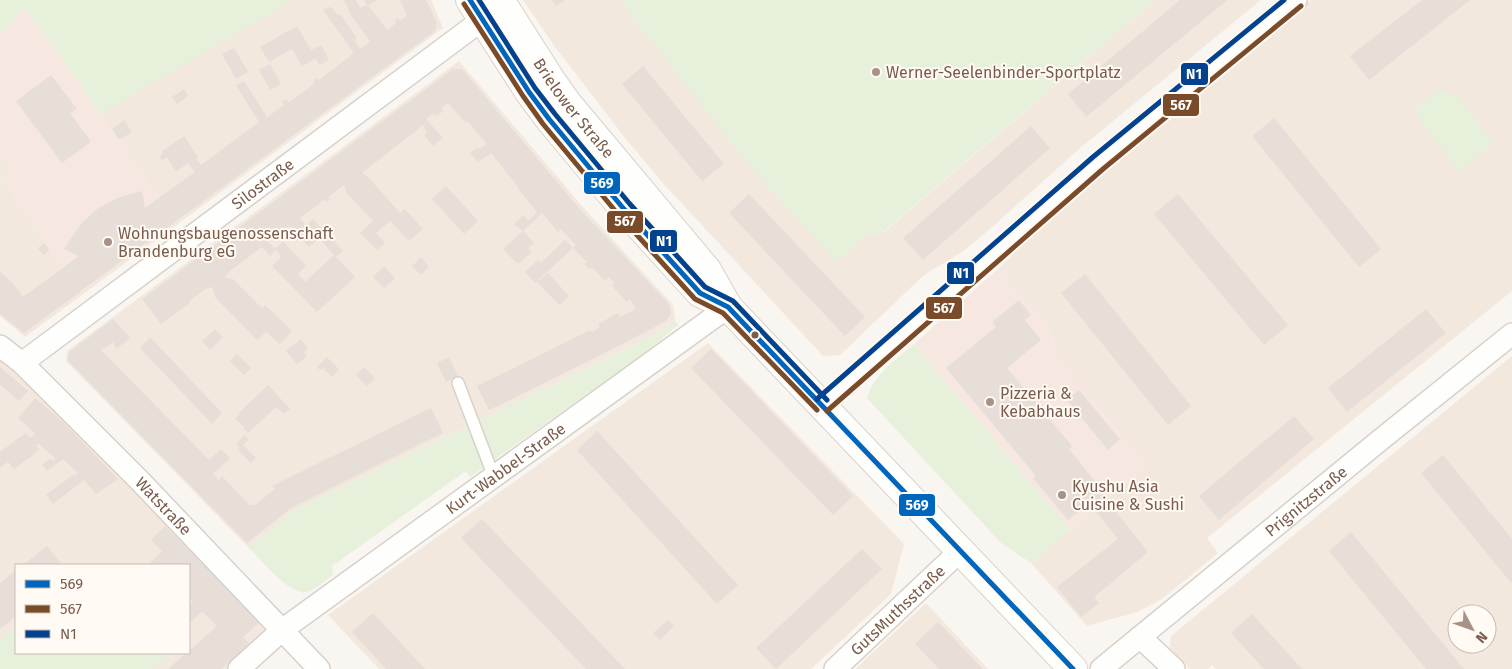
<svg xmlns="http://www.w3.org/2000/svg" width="1512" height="669" viewBox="0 0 1512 669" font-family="'Fira Sans',sans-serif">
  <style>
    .residential { fill: #f2e8de; fill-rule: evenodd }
    .commercial { fill: #f6e8e1 }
    .green { fill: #e7f0db }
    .building { fill: #e6ded7; fill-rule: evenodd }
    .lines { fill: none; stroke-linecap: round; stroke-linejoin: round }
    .lane-casing { stroke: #d7d1cb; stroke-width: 14 }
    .street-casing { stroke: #d7d1cb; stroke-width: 24 }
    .secondary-casing { stroke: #d9d2cb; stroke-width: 30 }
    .lane { stroke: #fefefd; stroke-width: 11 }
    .street { stroke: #fefefd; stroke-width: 21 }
    .secondary { stroke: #fefefd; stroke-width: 28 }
    .bus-1-casing { stroke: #fffaf3; stroke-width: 9 }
    .bus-2-casing { stroke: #fffaf3; stroke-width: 9 }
    .bus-3-casing { stroke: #fffaf3; stroke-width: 9 }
    .bus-1 { stroke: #0065bd; stroke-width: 5 }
    .bus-2 { stroke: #7a4b2a; stroke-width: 5 }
    .bus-3 { stroke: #02428e; stroke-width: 5 }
    .poi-dot { fill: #a69286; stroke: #fffaf3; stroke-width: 2 }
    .bus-dot { fill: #7a5c4d; stroke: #fffaf3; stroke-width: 2 }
    .labels { text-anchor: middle; stroke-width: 4; stroke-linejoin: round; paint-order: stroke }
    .poi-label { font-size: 16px; fill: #7a5c4d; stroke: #fffaf3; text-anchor: start }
    .street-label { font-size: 16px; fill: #7a5c4d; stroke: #fffaf3 }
    .line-badge { stroke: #fffaf3; stroke-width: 2 }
    .badge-label { font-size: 14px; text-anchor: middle; font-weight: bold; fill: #fff }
  </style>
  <rect width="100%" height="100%" fill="#f9f5f0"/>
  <path class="residential" d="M0 0H431L443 28 25 337 0 316V157L11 167 2 178 63 268 81 292 176 221 25 9 0 36Z
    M523 0H622L628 12 837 261 864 236 884 232 1155 0H1261L1080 148 990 229 962 252 924 275 840 355 823 356 662 182 626 139 555 47Z
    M1311 0H1512V291L1207 538 1218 553 1162 599 1137 612 1087 626 1031 563 1147 465 1054 354 1052 333 998 269 1059 209 1286 19Z
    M459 61 582 206 673 305 675 320 662 331 294 511 249 548 66 361 67 351Z
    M708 343 904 544 891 594 811 669H379L328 615Z
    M1512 356V669H1216L1212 665 1208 669H1190L1170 648 1171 636ZM1457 614H1487V644H1457Z
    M0 360 65 416 271 629 226 669H0ZM16 565H189V653H16Z
    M926 603 988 669H855Z"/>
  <path class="commercial" d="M25 9 176 221 81 292 63 268 2 178 11 167 0 157V36Z
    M998 269 1052 333 1054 354 1147 465 1070 530 914 344Z"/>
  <path class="green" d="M0 0H286L288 3 101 114 25 7 0 35Z
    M622 0H1155L883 232 864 236 837 262 756 174 628 12Z
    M1439 90 1458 96 1494 143 1459 172 1417 116 1416 107Z
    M675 320 678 325 645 353 470 477 466 471 332 566 333 575C327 579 314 591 307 592 289 596 262 560 249 548L294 511 662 331Z
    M914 344 1070 530 1031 563 1001 543 867 398C874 374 896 360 914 344Z
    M16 626V653H171L153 669H0V640Z"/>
  <path class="building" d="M344 0H356L360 8 367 5 364 0H378L368 5 387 30 396 23 394 21 398 18 400 21 406 17V14L400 0H426L437 23 435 31 24 333 0 314V272L12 282 23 297 79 256 64 249 81 224 97 209 120 197 142 191 145 208 195 172 188 163 176 172 167 157 162 160 159 156 163 154 162 151 184 136 198 157 197 160 201 165 259 122 236 85 244 81 266 115V118L284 105 282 102 286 99 288 102H290L315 83 313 81 317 78 319 80 354 53 323 10 328 7 332 8 338 16 340 14 357 38 354 40 360 49 370 41 351 15Z
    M552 0H566L556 6Z
    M1180 0H1227L1086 117 1068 94Z
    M1422 0H1470L1369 80 1350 56Z
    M297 26 311 50 321 45 329 60 319 65 316 58 302 66 292 49 269 62 260 47Z
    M234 48 248 72 236 79 222 54Z
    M270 64 281 84 270 90 259 70Z
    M643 66 724 164 702 181 622 84Z
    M453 69H462L579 208 669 304 671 314 666 321 603 354 489 410 477 386 590 330 592 332 600 327 598 324 618 313 620 317 636 309 630 299 627 302 612 286 615 283 609 277 605 281 592 267 589 269 584 264 587 262 573 248 576 245 561 229 558 232 542 213 523 231 514 224 524 215 528 221 537 212 518 189 519 188 491 153 478 162 470 153 478 147 479 149 487 144 467 121 465 122 448 103 441 108 444 111 436 116 434 113 426 119 443 138 433 146 424 135 427 133 423 125 362 173 369 178 400 213 405 209 423 229 409 241 390 221 376 233 385 243 377 250 360 233 373 221 346 192 344 185 328 197 330 199 326 202 324 200 300 218 306 225 313 219 327 234 321 241 329 235 343 251 336 257 355 277 317 312 272 266 281 257 276 250 270 256 262 247 226 274 227 275 224 277 226 278 233 279 262 308 265 305 292 331 280 344 266 332 257 340 215 297 213 289 211 286 208 289 207 288 189 301 190 303 161 324 142 299ZM290 226 309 247 319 238 334 255 305 282 298 274 306 266 283 241 275 249 268 242 274 238 275 240 279 237 277 235Z
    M51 75 77 109 70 113 91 142 62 163 16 101Z
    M184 89 188 96 177 104 172 97Z
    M1274 118 1381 249 1359 267 1252 136Z
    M124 120 132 132 119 140 112 129Z
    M1031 126 1050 148 923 260 903 238Z
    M446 186 478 221 464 234 432 199Z
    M749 194 865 317 845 336 729 213Z
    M1178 194 1288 325 1264 345 1154 214Z
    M523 231 534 243 528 248 532 252 518 264 503 249Z
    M565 240 573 248 535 283 525 272 538 260 541 263Z
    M45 243 49 251 43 255 38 248Z
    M421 257 429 267 421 275 412 266Z
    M384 266 395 278 384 288 373 277Z
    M548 273 569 296 559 305 537 282Z
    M1085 274 1191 406 1168 425 1061 293Z
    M1019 300 1031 315 1025 320 1041 340 1007 368 1072 446 1069 449 1103 491 1101 493 1148 552 1094 597 1099 603 1081 617 1057 587 1118 539 1089 503 1068 520 1033 478 1036 476 946 368 996 327 992 322Z
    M1426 309 1446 333 1347 412 1328 388Z
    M113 319 130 338 116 349 113 342 101 350 209 460 221 449 230 458 213 474 219 480 222 476 249 505H255L275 489 272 486 431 408 443 433 291 508 247 543 68 361 69 352Z
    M215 329 223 337 210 350 202 341Z
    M150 337 222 413 212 424 140 348Z
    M301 339 308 348 304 352 307 356 297 364 286 351Z
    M711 349 853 496 833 515 691 368Z
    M237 354 251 368 244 375 230 361Z
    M327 357 339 369 332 377 323 368 320 370 317 367Z
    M449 357 458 376 446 382 437 363Z
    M0 367 28 391 19 401 1 385 0 386Z
    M364 367 375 378 367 386 356 375Z
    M268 385 290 409 284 414 276 407 248 433 243 428 244 427 235 418 240 414 239 413Z
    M1079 390 1120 439 1108 450 1067 400Z
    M35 398 60 419 118 479 96 494 84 480 53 504 46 495 73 475 74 476 78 473 63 459 47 471 42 465 50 459 54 461 55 458 38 443 36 446 39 449 33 455 14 469 8 462 0 468V452L26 433 31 438 35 433 18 418Z
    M1294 416 1314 439 1219 520 1199 496Z
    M597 431 738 585 717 604 577 450Z
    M244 435 249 439 243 445 256 458 251 463 238 450 240 448 236 444Z
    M1443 455 1512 539V584L1421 473Z
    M482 519 625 669H586L479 557 461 538Z
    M165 526 260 622 243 637 250 644 221 669H168L186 653H189V651L217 626 202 611 191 622 189 620V606L193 602 189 597V565H148L162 551 151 540Z
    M1351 532 1464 669H1426L1329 551Z
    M47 546 62 565H23Z
    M862 549 882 569 776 669 756 648Z
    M16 570V616L0 629V583Z
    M373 613 425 669H386L352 632Z
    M1252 614 1302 669H1264L1231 633Z
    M668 620 674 626 660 640 653 633Z
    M938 622 956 641 983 669H939L915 644Z"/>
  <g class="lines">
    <g class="lane-casing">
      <path id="lane" d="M458 383 494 477"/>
    </g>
    <g class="street-casing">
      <g id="street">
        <path id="s1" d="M0 346 22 363 141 482 319 669"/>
        <path id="s2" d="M22 363 494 11"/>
        <path d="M822 405 1098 163 1296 0"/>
        <path d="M1140 637 1174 669"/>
        <path id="s3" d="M239 669 282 630 728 307"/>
        <path id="s4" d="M835 669 961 550"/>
        <path id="s5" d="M1101 669 1379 441 1512 334"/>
      </g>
    </g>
    <g class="secondary-casing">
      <g id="secondary">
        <path d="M470 0 529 92 549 119 623 208 700 293 727 306"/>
        <path id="s6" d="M500 0 551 80 568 104 707 270 728 307 1073 669"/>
      </g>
    </g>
    <use href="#lane" class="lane"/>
    <use href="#street" class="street"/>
    <use href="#secondary" class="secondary"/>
    <g class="bus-1-casing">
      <path id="bus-1" d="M470 0 529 92 549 119 623 208 700 293 728 307 1073 669"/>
    </g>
    <g class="bus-2-casing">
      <path id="bus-2" d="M464 4 523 96 543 124 617 213 695 299 723 313 817 410
        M827 411 1103 169 1301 6"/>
    </g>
    <g class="bus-3-casing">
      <path id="bus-3" d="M479 0 535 88 555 114 629 203 705 287 733 301 827 400
        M817 399 1093 157 1284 0"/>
    </g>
    <use href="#bus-1" class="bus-1"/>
    <use href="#bus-2" class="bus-2"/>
    <use href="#bus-3" class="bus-3"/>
  </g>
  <g class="poi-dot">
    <circle cx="876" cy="72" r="5"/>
    <circle cx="108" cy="242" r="5"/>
    <circle cx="990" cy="402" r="5"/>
    <circle cx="1062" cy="495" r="5"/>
  </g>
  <circle class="bus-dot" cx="755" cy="335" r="4.5"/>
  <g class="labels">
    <g class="poi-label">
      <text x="886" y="78">Werner-Seelenbinder-Sportplatz</text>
      <text x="118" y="239">Wohnungsbaugenossenschaft<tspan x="118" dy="18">Brandenburg eG</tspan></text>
      <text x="1000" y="399">Pizzeria &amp;<tspan x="1000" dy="18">Kebabhaus</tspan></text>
      <text x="1072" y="492">Kyushu Asia<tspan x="1072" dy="18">Cuisine &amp; Sushi</tspan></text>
    </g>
    <g class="street-label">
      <text dy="6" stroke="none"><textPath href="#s6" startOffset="131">Brielower Straße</textPath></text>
      <text dy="6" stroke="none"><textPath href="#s2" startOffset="300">Silostraße</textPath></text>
      <text dy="6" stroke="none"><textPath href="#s3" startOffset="334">Kurt-Wabbel-Straße</textPath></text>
      <text dy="6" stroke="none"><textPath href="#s5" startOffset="265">Prignitzstraße</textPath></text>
      <text dy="6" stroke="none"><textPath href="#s1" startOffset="229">Watstraße</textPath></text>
      <text dy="6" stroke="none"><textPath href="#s4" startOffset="86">GutsMuthsstraße</textPath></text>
    </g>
  </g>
  <g class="line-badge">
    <rect x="1180" y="62" width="29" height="24" rx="5" fill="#02428e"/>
    <rect x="1162" y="93" width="38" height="24" rx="5" fill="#7a4b2a"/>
    <rect x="583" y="171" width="38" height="24" rx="5" fill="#0065bd"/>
    <rect x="606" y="210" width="38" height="24" rx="5" fill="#7a4b2a"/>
    <rect x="649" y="229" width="29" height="24" rx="5" fill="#02428e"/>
    <rect x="946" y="261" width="29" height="24" rx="5" fill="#02428e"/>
    <rect x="925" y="296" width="38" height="24" rx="5" fill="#7a4b2a"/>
    <rect x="898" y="493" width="38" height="24" rx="5" fill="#0065bd"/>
  </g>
  <g class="badge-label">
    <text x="1194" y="79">N1</text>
    <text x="1181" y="110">567</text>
    <text x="602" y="188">569</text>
    <text x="625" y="226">567</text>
    <text x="664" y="246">N1</text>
    <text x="961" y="278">N1</text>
    <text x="944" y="313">567</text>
    <text x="917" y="510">569</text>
  </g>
  <rect x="15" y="564" width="175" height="90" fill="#fffaf3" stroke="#cabbb1"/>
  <rect x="25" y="580" width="25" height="8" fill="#0065bd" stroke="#cabbb1"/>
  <text x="60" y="589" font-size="15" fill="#7a5c4d">569</text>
  <rect x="25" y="605" width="25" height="8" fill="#7a4b2a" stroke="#cabbb1"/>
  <text x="60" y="614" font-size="15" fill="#7a5c4d">567</text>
  <rect x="25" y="630" width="25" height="8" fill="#02428e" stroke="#cabbb1"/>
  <text x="60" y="639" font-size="15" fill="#7a5c4d">N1</text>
  <g transform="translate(1472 629) rotate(131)"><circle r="24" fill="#fffaf3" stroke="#cabbb1"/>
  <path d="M0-4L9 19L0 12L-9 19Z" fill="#a69286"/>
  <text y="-8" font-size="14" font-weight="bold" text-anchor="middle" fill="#7a5c4d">N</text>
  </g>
</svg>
